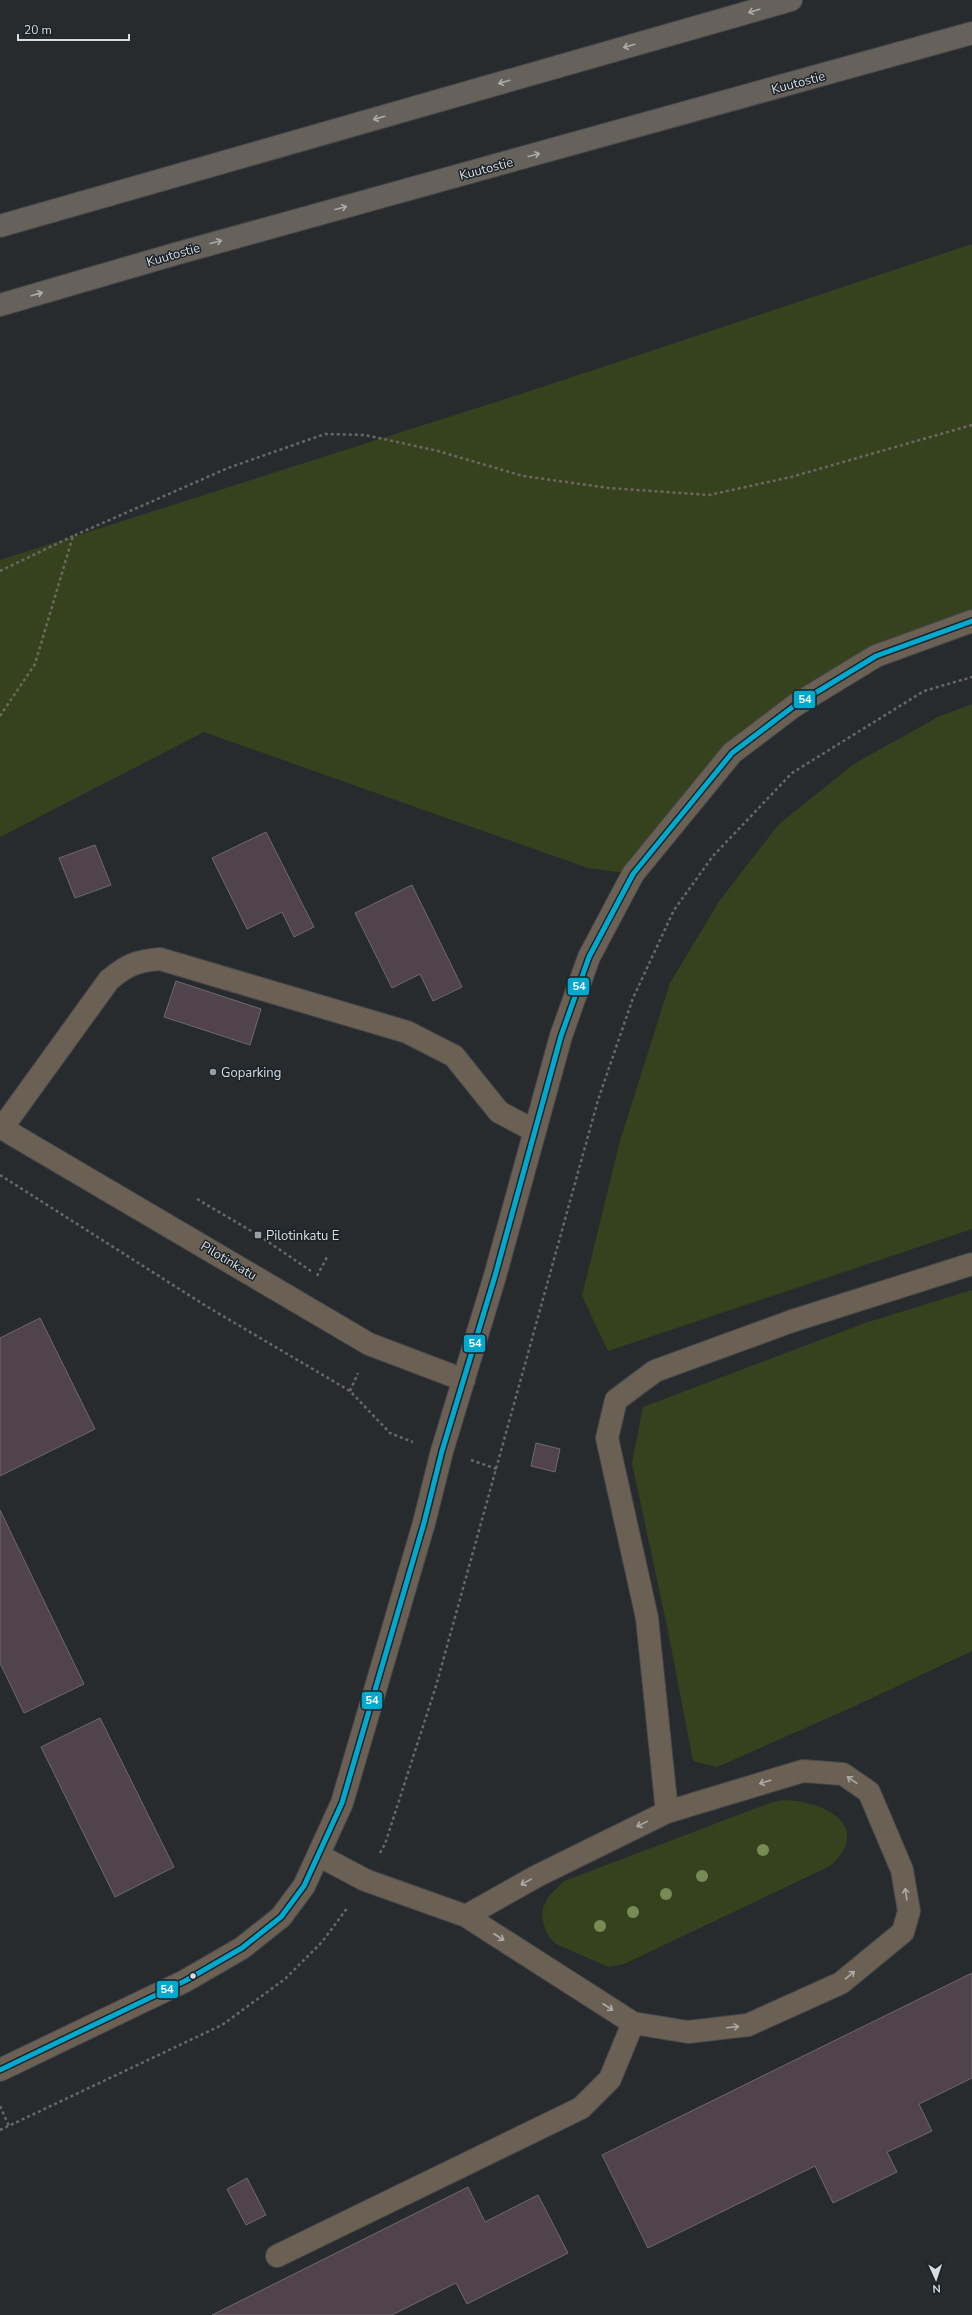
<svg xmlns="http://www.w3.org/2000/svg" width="972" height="2315" viewBox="0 0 972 2315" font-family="'Nunito Sans',sans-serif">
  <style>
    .green { fill: #36421e }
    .building { fill: #51434a; stroke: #6c6a6d }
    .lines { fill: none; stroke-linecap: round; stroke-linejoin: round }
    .minor-casing { stroke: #45474a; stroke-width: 24 }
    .highway-casing { stroke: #45474a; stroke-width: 24 }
    .path { stroke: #6e6761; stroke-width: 2.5; stroke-dasharray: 3 3; stroke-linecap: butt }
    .minor { stroke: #6b6054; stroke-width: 22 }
    .highway { stroke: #66615b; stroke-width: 22 }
    .bus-1-casing { stroke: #1b2228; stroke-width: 8 }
    .bus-1 { stroke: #00a9ce; stroke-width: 5 }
    .tree { fill: #778c54 }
    .oneway { stroke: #aaabab }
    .oneway2 { stroke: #acaba9 }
    .poi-dot { fill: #9a9fa2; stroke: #1b2228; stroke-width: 1.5 }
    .bus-dot { fill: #d8dde1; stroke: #1b2228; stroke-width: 1.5 }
    .labels { text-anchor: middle; stroke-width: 3; stroke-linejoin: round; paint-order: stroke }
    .street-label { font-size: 13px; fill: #d8dde1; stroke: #1b2228 }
    .poi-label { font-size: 13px; fill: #d8dde1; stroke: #1b2228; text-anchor: start }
    .line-badge { stroke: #1b2228; stroke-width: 1.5 }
    .badge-label { font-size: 11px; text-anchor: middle; font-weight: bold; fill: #fff }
  </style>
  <rect width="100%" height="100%" fill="#282b2e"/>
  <path class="green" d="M972 244V621L876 656 732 753 633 874 588 868 204 732 0 837V560L527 392Z
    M972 704V1229L608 1351 582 1296 620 1141 670 983 720 900 779 824 854 764 938 717Z
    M972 1290V1651L855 1706 717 1767 693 1761 667 1626 632 1463 643 1407 865 1323Z
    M783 1800C822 1800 875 1826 830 1866L624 1964 609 1967 556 1944 547 1934 542 1919 543 1908 549 1896 564 1881 770 1803Z"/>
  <path class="building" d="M266 832 314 927 294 937 282 912 247 929 212 858Z
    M95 845 111 885 75 898 59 858Z
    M412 885 462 987 433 1001 420 974 392 988 355 913Z
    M176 981 261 1009 250 1045 164 1017Z
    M40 1318 95 1429 0 1476V1338Z
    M536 1443 560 1449 555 1472 531 1466Z
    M0 1510 84 1684 24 1713 0 1663Z
    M100 1718 174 1867 115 1897 41 1747Z
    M972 1973V2078L919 2104 932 2131 887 2152 897 2172 833 2203 815 2166 648 2248 602 2155Z
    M247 2178 266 2215 246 2225 227 2189Z
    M468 2187 485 2222 538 2195 568 2253 467 2304 456 2283 392 2315H212Z"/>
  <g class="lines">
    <g class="minor-casing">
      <path id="minor" d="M0 1127 369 1344 464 1380
        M2 1128 109 980C127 965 136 961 160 959L407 1032 454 1056 499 1112 535 1131
        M667 1812 647 1618 607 1438 616 1400 655 1371 792 1321 972 1264
        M320 1856 365 1880 466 1916 633 2023 688 2032 748 2025 841 1983 903 1932 909 1911 902 1870 869 1792 843 1774 803 1771 667 1812 537 1876 466 1916
        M0 2070 185 1981 242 1948 281 1917 304 1886 342 1803 424 1523 442 1451 495 1276 561 1036 589 957 633 874 732 753 794 706 876 656 972 621
        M277 2256 581 2108 610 2079 633 2023"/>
    </g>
    <g class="highway-casing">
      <path id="highway" d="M0 226 791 0
        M0 305 175 254 972 33"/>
    </g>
    <path class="path" d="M0 571 73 536
      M0 716 35 664 73 536 228 468 325 434 365 435 438 451 523 476 609 488 709 495 791 477 972 425
      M0 1175 206 1306 350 1391 390 1433 413 1442
      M197 1199 258 1235 311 1271
      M317 1276 328 1255
      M350 1391 358 1373
      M471 1460 497 1469
      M380 1853 385 1844 436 1686 598 1100 633 998 674 910 713 856 792 773 924 691 972 677
      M0 2106 9 2126
      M0 2130 222 2025 285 1979 322 1942 348 1907"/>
    <use href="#minor" class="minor"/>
    <use href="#highway" class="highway"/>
    <g class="bus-1-casing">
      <path id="bus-1" d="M0 2070 185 1981 242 1948 281 1917 304 1886 342 1803 424 1523 442 1451 495 1276 561 1036 589 957 633 874 732 753 794 706 876 656 972 621"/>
    </g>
    <use href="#bus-1" class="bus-1"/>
  </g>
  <g class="tree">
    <circle cx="763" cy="1850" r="6"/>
    <circle cx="702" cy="1876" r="6"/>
    <circle cx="666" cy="1894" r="6"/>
    <circle cx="633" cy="1912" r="6"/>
    <circle cx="600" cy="1926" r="6"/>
  </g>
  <defs><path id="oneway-shaft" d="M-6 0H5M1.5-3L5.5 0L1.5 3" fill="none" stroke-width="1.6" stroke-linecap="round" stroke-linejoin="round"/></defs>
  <g class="oneway">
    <use href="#oneway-shaft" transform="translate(754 11) rotate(164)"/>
    <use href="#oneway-shaft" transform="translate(629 46) rotate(164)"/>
    <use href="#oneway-shaft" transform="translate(504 82) rotate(164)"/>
    <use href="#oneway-shaft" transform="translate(379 118) rotate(164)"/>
    <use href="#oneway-shaft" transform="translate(534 155) rotate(-15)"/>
    <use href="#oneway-shaft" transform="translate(341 208) rotate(-15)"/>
    <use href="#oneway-shaft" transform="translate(216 242) rotate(-15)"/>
    <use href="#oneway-shaft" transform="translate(37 294) rotate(-16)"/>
  </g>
  <g class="oneway2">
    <use href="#oneway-shaft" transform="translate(852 1780) rotate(-145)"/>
    <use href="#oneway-shaft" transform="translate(765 1782) rotate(163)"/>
    <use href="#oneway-shaft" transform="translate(642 1824) rotate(154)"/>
    <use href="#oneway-shaft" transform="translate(526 1882) rotate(151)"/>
    <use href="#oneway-shaft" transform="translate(906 1894) rotate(-99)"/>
    <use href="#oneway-shaft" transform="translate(499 1937) rotate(33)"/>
    <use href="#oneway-shaft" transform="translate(850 1975) rotate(-40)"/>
    <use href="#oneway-shaft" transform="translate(608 2007) rotate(33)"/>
    <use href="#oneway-shaft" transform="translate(733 2027) rotate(-7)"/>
  </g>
  <g class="poi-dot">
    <circle cx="213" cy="1072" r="4"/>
    <rect x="254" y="1231" width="8" height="8" rx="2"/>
  </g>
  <circle class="bus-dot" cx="193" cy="1976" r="3.5"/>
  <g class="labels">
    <g class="street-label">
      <text transform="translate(798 82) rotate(-15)" y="5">Kuutostie</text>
      <text transform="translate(486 168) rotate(-15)" y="5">Kuutostie</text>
      <text transform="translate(173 254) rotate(-16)" y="5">Kuutostie</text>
      <text transform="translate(229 1260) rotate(31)" y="5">Pilotinkatu</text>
    </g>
    <g class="poi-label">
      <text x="221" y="1077">Goparking</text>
      <text x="266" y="1240">Pilotinkatu E</text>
    </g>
  </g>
  <g class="line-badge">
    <rect x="793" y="690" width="23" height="19" rx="4" fill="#00a9ce"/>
    <rect x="567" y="977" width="23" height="19" rx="4" fill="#00a9ce"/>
    <rect x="463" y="1334" width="23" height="19" rx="4" fill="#00a9ce"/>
    <rect x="361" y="1691" width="22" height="19" rx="4" fill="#00a9ce"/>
    <rect x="156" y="1980" width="23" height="19" rx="4" fill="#00a9ce"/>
  </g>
  <g class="badge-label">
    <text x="805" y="703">54</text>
    <text x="579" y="990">54</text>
    <text x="475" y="1347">54</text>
    <text x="372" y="1704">54</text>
    <text x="167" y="1993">54</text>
  </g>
  <g transform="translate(936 2279) rotate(177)" stroke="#1b2228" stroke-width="3" paint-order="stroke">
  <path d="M0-3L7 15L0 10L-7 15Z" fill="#d8dde1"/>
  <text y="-6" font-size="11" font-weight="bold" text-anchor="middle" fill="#d8dde1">N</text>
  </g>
  <path d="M18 34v6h111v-6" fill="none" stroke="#d8dde1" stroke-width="2"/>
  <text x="24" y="34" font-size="12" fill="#d8dde1" stroke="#1b2228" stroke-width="3" paint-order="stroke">20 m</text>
</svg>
